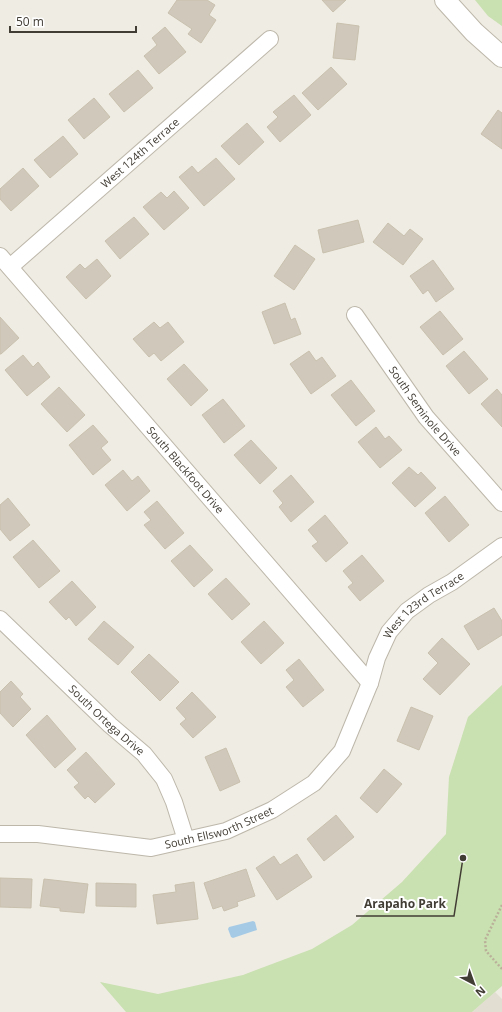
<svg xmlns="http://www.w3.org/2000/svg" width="502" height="1012" viewBox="0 0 502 1012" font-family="'Open Sans',sans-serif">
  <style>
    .residential { fill: #e3ded2 }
    .green { fill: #c9e0b0 }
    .water { fill: #a5cae6 }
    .building { fill: #d0c8ba; stroke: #c9c0ae }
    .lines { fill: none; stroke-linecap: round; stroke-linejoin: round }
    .minor-casing { stroke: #bdb7aa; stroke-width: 18 }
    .tertiary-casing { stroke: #bdb7aa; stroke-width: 22 }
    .path { stroke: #bab09a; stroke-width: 2.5; stroke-dasharray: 2 2; stroke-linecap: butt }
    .minor { stroke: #fff; stroke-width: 16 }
    .tertiary { stroke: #fff; stroke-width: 20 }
    .labels { text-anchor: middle; stroke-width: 4; stroke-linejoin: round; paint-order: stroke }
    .street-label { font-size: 11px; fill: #413c34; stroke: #fff }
    .leader { fill: none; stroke: #413c34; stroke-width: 1.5 }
    .callout-dot { fill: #413c34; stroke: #fff; stroke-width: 1.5 }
    .callout-label { font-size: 12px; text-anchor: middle; font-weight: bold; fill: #413c34; stroke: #fff; stroke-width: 4; stroke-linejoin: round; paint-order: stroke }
  </style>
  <rect width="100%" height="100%" fill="#efece3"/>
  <path class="residential" d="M495 992 502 999V1012H472Z"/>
  <path class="green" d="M475 0H502V26L488 16Z
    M502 685V986L472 1012H126L100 982 158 994 243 975 312 949 352 925 402 882 446 834 449 777 468 717Z"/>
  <path class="water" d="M253 921 255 922 257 930 233 938 231 937 228 929 229 927Z"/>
  <path class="building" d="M177 0H207L215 5 209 15 216 20 201 43 188 34 192 29 168 13Z
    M322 0H346L333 12Z
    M337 23 359 26 355 60 333 58Z
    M165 27 186 52 159 74 144 56 157 45 152 38Z
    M331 67 347 84 318 110 302 93Z
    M138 70 153 88 124 112 109 94Z
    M294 95 311 115 280 142 267 127 278 117 273 112Z
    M94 98 110 117 84 139 68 120Z
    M498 110 502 113V149L481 134Z
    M247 123 264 142 239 165 221 146Z
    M63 136 78 154 50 178 34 160Z
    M216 158 235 179 204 206 179 177 192 166 198 173Z
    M23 168 39 186 11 211 0 199V189Z
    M174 191 189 208 164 230 143 207 161 192 167 198Z
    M134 217 149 234 120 259 105 241Z
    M358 220 364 242 323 253 318 230Z
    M388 223 404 236 410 229 423 239 403 265 373 242Z
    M295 245 315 259 294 290 274 276Z
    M97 259 111 276 86 299 66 277 80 264 85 269Z
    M433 260 454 289 436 302 428 290 423 294 410 276Z
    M285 303 291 320 295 318 301 334 274 344 262 312Z
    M440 311 463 339 443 355 420 327Z
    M0 317 19 338 1 354H0Z
    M154 322 160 328 168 322 184 342 161 361 154 353 149 357 133 339Z
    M309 351 316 361 322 357 336 376 311 394 290 364Z
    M464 351 488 379 469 394 446 366Z
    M23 355 33 367 38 362 50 377 27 396 5 370Z
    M184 364 208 390 191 406 167 379Z
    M351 380 375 411 356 426 331 395Z
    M59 387 85 415 67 432 41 404Z
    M497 389 502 395V427L481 404Z
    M223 399 245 426 224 443 202 415Z
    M93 425 108 442 101 448 111 460 93 475 69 445Z
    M376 427 385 439 389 436 402 450 380 468 358 442Z
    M251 440 277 468 260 484 234 455Z
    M409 467 418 475 421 472 436 488 415 507 392 483Z
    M123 470 132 481 138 476 150 491 127 511 105 485Z
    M291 475 314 502 291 522 279 507 283 503 273 491Z
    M445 496 469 525 449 542 425 513Z
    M8 498 30 525 10 541 0 529V505Z
    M157 501 184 533 165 549 144 525 151 520 144 512Z
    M325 515 348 543 326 562 312 546 318 542 308 530Z
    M33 540 60 571 39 588 13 557Z
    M190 545 213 570 194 587 171 561Z
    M362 555 384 581 360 601 348 587 353 583 343 571Z
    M226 578 250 604 232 620 208 594Z
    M72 581 96 607 76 626 69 617 66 620 49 602Z
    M494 608 502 621V635L478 650 464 626Z
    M104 621 134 647 118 665 88 639Z
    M264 621 284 643 261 664 241 642Z
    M442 638 470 664 440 695 423 679 438 663 428 653Z
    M149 654 179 682 160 701 131 672Z
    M299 659 324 690 303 707 286 687 294 680 286 670Z
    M11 681 23 694 20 697 31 709 13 727 0 713V692Z
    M192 692 216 717 193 738 180 724 186 719 176 708Z
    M411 707 433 716 419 750 397 741Z
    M47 715 76 749 55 768 26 735Z
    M226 748 240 782 220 791 205 757Z
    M86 752 115 784 95 803 88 796 85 799 74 787 79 783 67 770Z
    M384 769 402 784 377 813 360 798Z
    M336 815 354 837 324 861 307 839Z
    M297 854 312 877 277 900 256 868 274 856 280 865Z
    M246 869 255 896 237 902 238 906 224 911 222 906 213 909 204 883Z
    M0 878 32 879 31 908 0 907Z
    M44 879 88 884 84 913 60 911V908L40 906Z
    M194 882 198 919 157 924 153 895 176 892 175 885Z
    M96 883 136 884V907L96 906Z"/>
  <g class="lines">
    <g class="minor-casing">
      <g id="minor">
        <path id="s1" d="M0 256 370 683"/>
        <path id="s2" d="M10 267 270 39"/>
        <path id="s3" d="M355 315 426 417 502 503"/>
        <path id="s4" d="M0 619 110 725 144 754 164 779 174 802 186 840"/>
        <path id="s5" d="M0 834H38L151 848 226 831 272 810 314 783 342 751 370 683 377 658 389 632 407 611 429 595 452 582 502 546"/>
      </g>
    </g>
    <g class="tertiary-casing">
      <path id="tertiary" d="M445 0 474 32 502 57"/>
    </g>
    <path class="path" d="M502 905 485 940 486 951 502 969"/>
    <use href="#minor" class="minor"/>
    <use href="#tertiary" class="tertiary"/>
  </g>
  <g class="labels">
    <g class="street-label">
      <text dy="4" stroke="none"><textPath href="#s2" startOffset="173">West 124th Terrace</textPath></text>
      <text dy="4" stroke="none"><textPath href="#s3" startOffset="119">South Seminole Drive</textPath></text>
      <text dy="4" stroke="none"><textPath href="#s1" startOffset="283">South Blackfoot Drive</textPath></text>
      <text dy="4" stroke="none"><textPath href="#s5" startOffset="544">West 123rd Terrace</textPath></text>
      <text dy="4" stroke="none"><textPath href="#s4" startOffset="147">South Ortega Drive</textPath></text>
      <text dy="4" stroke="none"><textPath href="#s5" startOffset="223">South Ellsworth Street</textPath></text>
    </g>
  </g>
  <path class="leader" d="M463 858L454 916H356"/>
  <circle class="callout-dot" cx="463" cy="858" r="4"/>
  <g class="callout-label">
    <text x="405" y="908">Arapaho Park</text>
  </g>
  <g transform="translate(474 984) rotate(139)" stroke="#ffffff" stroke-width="3" paint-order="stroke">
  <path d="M0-3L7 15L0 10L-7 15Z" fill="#413c34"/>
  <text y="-6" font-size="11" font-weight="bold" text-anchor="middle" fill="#413c34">N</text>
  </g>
  <path d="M10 26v6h126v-6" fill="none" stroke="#413c34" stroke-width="2"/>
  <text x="16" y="26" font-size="12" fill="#413c34" stroke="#ffffff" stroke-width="3" paint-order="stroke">50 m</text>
</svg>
